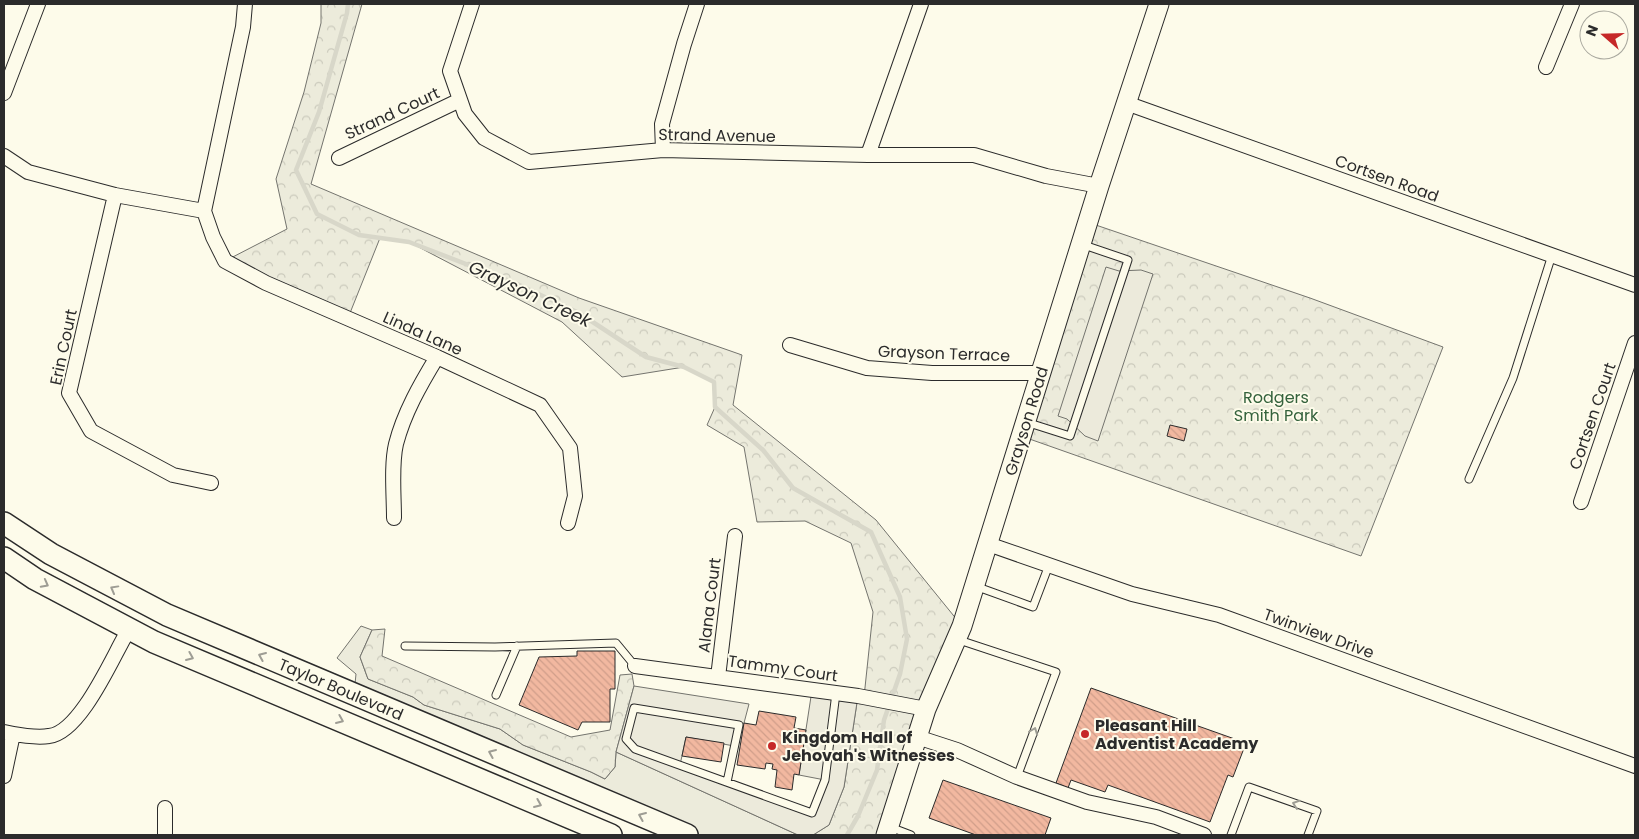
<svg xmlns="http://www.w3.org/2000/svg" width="1639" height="839" viewBox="0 0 1639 839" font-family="Poppins,sans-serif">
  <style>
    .grass { fill: #ecebdb; stroke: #74746e }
    .forest { fill: url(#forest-crowns); stroke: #74746e }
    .parking { fill: #eceadb; stroke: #74746e }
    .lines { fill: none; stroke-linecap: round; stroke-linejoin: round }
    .stream { stroke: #d8d7c9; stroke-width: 4.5 }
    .building { fill: url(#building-back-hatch); stroke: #2b2b2b }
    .lane-casing { stroke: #2b2b2b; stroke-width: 9 }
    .street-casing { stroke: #2b2b2b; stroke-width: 16 }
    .secondary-casing { stroke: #2b2b2b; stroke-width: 21 }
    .primary-casing { stroke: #2b2b2b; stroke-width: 24 }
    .lane { stroke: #fdfbea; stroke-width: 7 }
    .street { stroke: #fdfbea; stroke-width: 14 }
    .secondary { stroke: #fdfbea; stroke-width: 19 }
    .primary { stroke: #fdfbea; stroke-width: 21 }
    .oneway { stroke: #9e9d94 }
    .poi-dot { fill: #c62828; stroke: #fdfbea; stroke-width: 2 }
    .labels { text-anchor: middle; stroke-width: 4; stroke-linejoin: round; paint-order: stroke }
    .street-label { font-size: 16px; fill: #2b2b2b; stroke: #fdfbea }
    .park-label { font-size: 16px; fill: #34623c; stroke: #fdfbea }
    .poi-label { font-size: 16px; font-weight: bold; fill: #2b2b2b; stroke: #fdfbea; text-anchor: start }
    .water-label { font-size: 18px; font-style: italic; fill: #2b2b2b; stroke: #fdfbea }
  </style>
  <defs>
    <pattern id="forest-crowns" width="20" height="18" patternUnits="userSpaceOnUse" patternTransform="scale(1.25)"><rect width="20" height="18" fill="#ecebdb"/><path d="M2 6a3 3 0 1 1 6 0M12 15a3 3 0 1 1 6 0" fill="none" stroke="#cbcabc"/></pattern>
    <pattern id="building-back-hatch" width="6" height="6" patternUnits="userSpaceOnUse" patternTransform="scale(1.25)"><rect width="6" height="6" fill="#f2b8a0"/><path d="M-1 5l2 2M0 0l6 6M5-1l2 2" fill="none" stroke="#d09e8a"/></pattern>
  </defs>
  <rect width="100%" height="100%" fill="#fdfbea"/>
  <path class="grass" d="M361 626 372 630 360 657 368 679 413 697 424 705 500 729 523 745 591 772 605 779 615 767 616 752 798 835H687L354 694 356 674 337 658Z"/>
  <path class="forest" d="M321 4H362L311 184 579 298 742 355 733 405 876 520 962 626 886 835H813L829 825 844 787 858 696 864 697 873 612 851 543 805 521 757 522 744 447 707 425 715 407 713 382 684 367 622 377 562 322 409 242 380 238 348 318 225 261 287 229 276 179 304 92 321 23Z
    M1087 222 1310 298 1443 347 1361 556 1021 436Z
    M385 629 382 656 571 737 610 730 620 675 632 674 634 686 616 752 615 767 605 779 591 772 523 745 500 729 424 705 413 697 368 679 360 657 372 630Z"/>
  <path class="parking" d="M1106 267 1119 271 1141 270 1153 274 1098 441 1085 436 1067 419 1058 416Z
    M634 686 749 704 744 723 739 725 734 746 686 737 680 765 812 813 825 780 799 775 812 690 858 696 844 787 829 825 813 835H798L616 752Z"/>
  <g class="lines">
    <path class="stream" d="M348 4 347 13 319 112 296 170 317 214 359 235 409 242 515 283 579 313 646 357 684 367 714 382 715 407 763 450 793 488 871 532 900 597 907 639 900 674 884 720 877 770 858 816 847 835"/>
  </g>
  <path class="building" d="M1170 425 1187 429 1184 441 1167 436Z
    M577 651H615V689H610V722H582L578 730 519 705 539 657 577 656Z
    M1091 688 1246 743 1233 777 1228 775 1210 822 1108 785 1105 792 1071 780 1068 788 1056 783Z
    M759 711 796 717 794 728 806 730 799 775 794 774 792 790 775 787 777 770 772 769 773 764 766 763 765 769 737 765 744 723 756 725Z
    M686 737 724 743 721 762 682 756Z
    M943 780 1051 818 1045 835H976L929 818Z"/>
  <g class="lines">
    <g class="lane-casing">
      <path id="lane" d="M1026 422 1070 436 1128 260 1081 244
        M1469 479 1513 378 1552 255
        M975 586 1033 607 1049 565
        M956 639 1056 672 1017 777
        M405 646 495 647 616 643 635 666
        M496 695 517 646
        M727 782 739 725 634 708 626 739 635 749 812 813 825 780 836 693
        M890 827 911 835
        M1231 835 1249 787 1317 811 1308 835"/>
    </g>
    <g class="street-casing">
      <path id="street" d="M472 4 450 71 465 114 484 138 529 162 663 150 868 155H974L1046 176 1099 186
        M1546 67 1572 4
        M4 93 38 4
        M1126 103 1635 285
        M663 150 662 124 684 44 697 4
        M868 155 921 4
        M4 156 28 172 115 195 204 211 243 27 245 4
        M339 158 460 100
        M115 195 69 393 91 431 173 475 211 483
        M204 211 213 237 225 261 266 283 437 357 540 405 570 448 575 496 568 523
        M790 345 867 368 932 373H1041
        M1581 502 1635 343
        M394 518C394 496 391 465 396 444 404 413 420 385 437 357
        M988 544 1132 594 1219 615 1635 766
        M635 666 858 696 926 709
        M718 677 735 536
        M4 732C16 735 37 738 49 736 79 733 110 663 124 638L127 628
        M917 737 957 750 1017 777 1087 802 1156 817 1204 835
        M4 776 13 734
        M165 808V835"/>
    </g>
    <g class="secondary-casing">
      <path id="secondary" d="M886 835 926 709 962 626 1099 186 1159 4"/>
    </g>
    <g class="primary-casing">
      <path id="primary" d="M4 523 51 554 167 615 687 835
        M4 558 35 579 154 642 611 835"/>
    </g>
    <use href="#lane" class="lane"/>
    <use href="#street" class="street"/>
    <use href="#secondary" class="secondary"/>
    <use href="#primary" class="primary"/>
  </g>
  <defs><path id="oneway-chevron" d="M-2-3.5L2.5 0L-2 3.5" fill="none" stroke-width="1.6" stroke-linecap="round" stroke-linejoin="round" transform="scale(1.25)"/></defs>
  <g class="oneway">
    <use href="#oneway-chevron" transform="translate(45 584) rotate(28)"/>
    <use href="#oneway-chevron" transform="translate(114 589) rotate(-151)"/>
    <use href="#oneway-chevron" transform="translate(262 656) rotate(-157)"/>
    <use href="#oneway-chevron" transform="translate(190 657) rotate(23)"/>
    <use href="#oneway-chevron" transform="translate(340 720) rotate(23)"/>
    <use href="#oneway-chevron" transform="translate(1034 731) rotate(-69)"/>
    <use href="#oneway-chevron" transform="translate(492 753) rotate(-157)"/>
    <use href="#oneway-chevron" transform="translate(538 804) rotate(23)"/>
    <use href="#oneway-chevron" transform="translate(1296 804) rotate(-161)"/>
    <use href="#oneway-chevron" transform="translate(642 816) rotate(-157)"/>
  </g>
  <g class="poi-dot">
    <circle cx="1085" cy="734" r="5"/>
    <circle cx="772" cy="746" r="5"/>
  </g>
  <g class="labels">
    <g class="street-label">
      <text transform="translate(392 113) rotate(-25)" y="6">Strand Court</text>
      <text transform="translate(717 135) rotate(1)" y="6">Strand Avenue</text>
      <text transform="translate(1387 178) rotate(20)" y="6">Cortsen Road</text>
      <text transform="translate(423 333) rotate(24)" y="6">Linda Lane</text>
      <text transform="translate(63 347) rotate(-78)" y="6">Erin Court</text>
      <text transform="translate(944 353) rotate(2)" y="6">Grayson Terrace</text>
      <text transform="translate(1592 416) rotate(-71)" y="6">Cortsen Court</text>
      <text transform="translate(1026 421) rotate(-73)" y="6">Grayson Road</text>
      <text transform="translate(709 605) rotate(-83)" y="6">Alana Court</text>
      <text transform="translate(1319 633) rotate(20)" y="6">Twinview Drive</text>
      <text transform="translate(783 668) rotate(8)" y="6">Tammy Court</text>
      <text transform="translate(341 689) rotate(23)" y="6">Taylor Boulevard</text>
    </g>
    <g class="park-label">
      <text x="1276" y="403">Rodgers<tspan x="1276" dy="18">Smith Park</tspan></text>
    </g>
    <g class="poi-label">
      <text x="1095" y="731">Pleasant Hill<tspan x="1095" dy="18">Adventist Academy</tspan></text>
      <text x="782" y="743">Kingdom Hall of<tspan x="782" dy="18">Jehovah's Witnesses</tspan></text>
    </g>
    <g class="water-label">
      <text transform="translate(530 294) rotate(25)" y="6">Grayson Creek</text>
    </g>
  </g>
  <rect width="1639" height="839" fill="none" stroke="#2b2b2b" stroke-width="10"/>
  <g transform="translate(1604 35) rotate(290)"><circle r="24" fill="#fdfbea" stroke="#a9a89e"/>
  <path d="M0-4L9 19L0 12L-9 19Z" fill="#c62828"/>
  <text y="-8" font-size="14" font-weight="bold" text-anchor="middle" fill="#2b2b2b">N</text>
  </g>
</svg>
